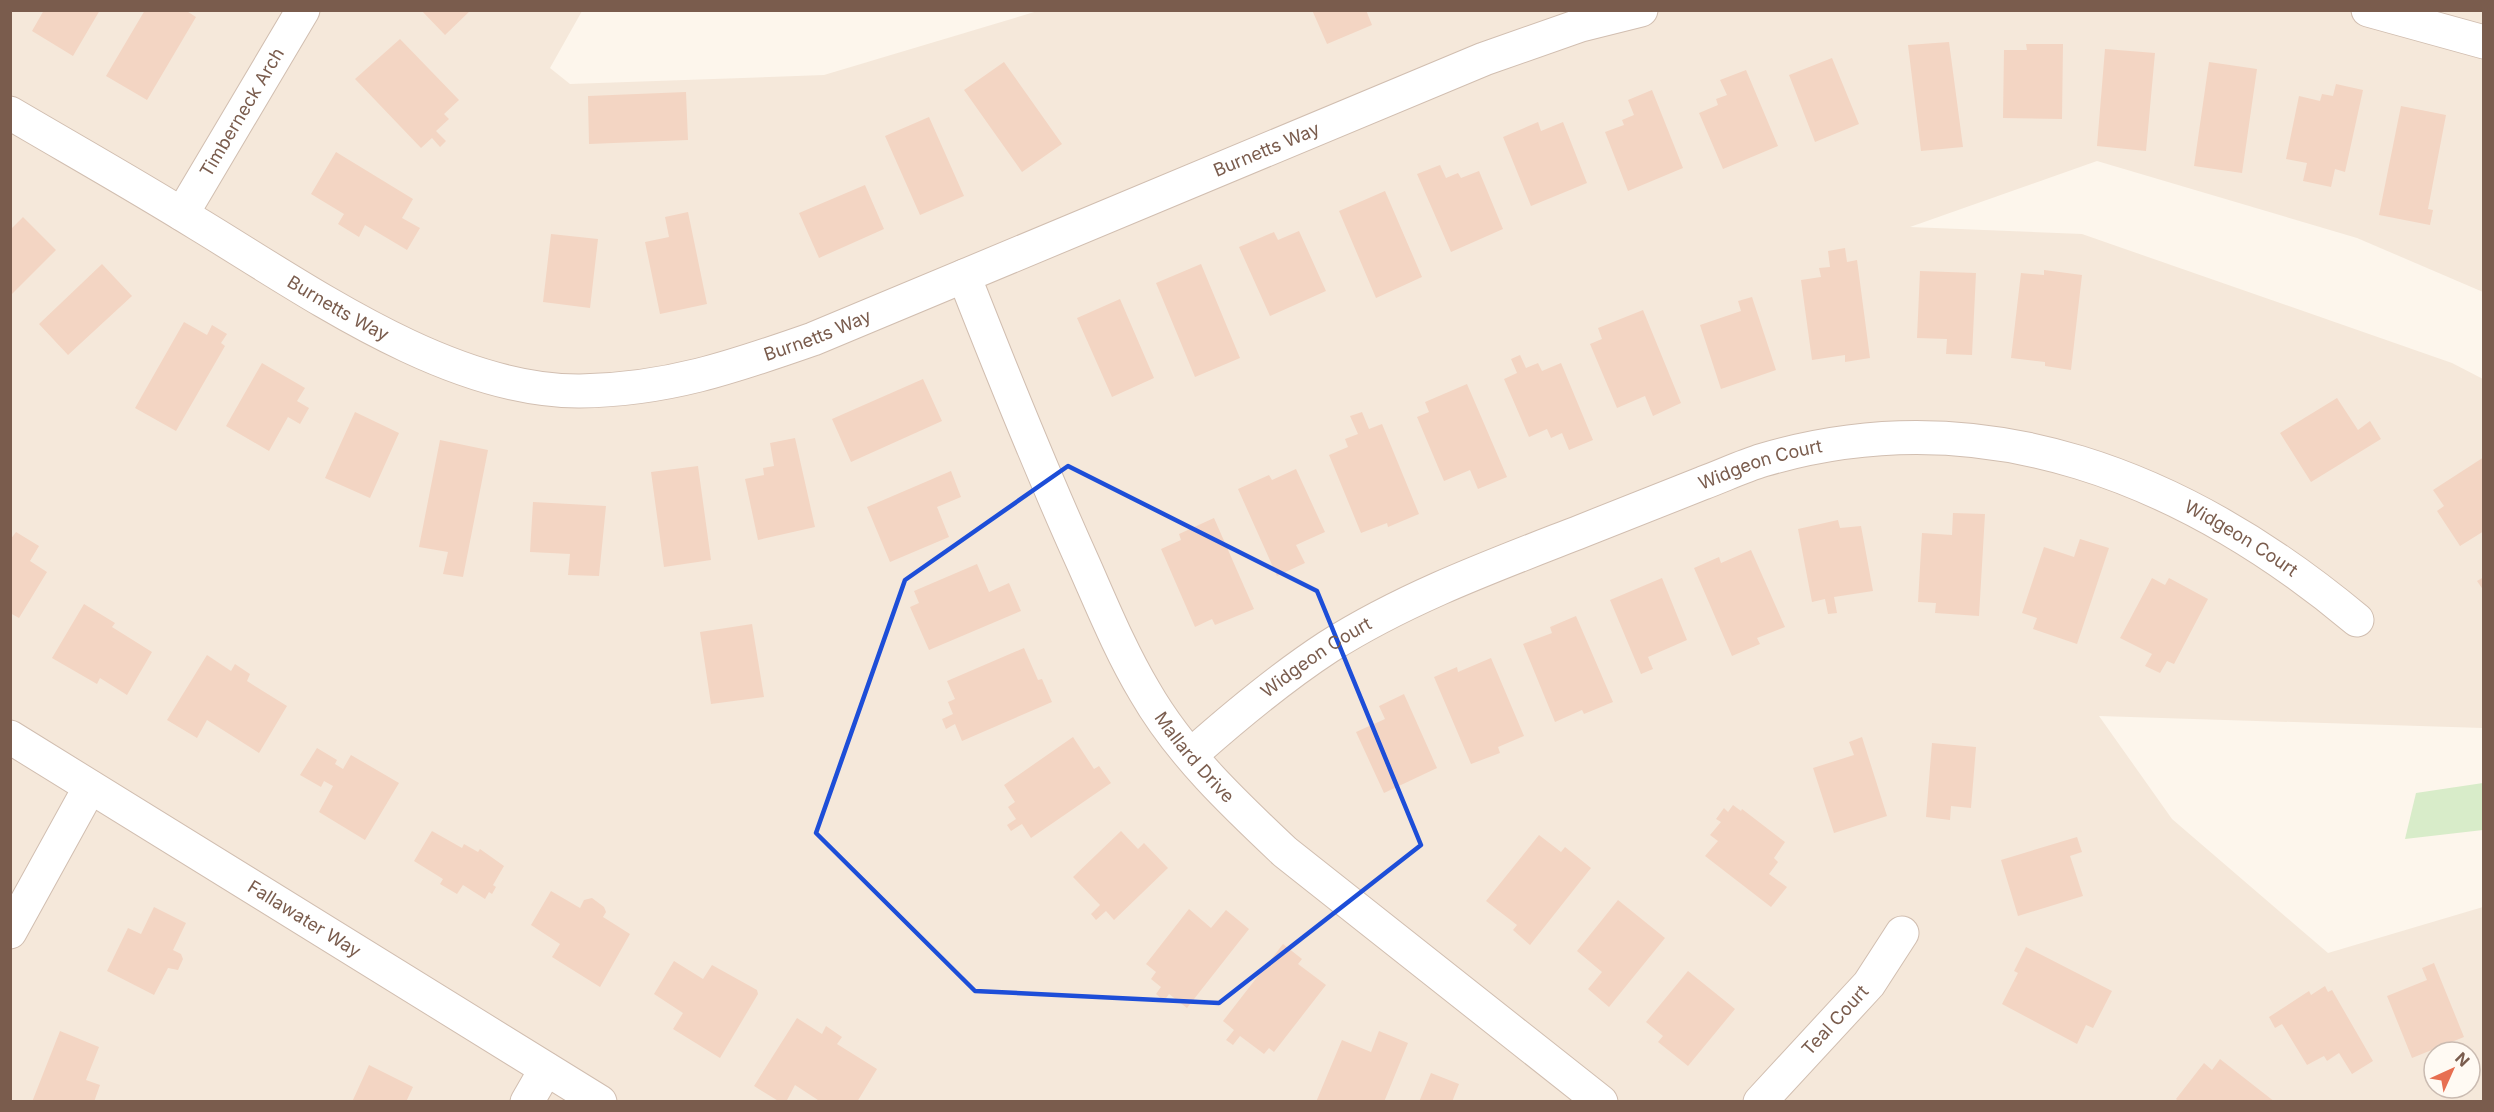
<svg xmlns="http://www.w3.org/2000/svg" width="2494" height="1112" viewBox="0 0 2494 1112" font-family="Inter,sans-serif">
  <style>
    .residential { fill: #f5e8da; fill-rule: evenodd }
    .green { fill: #d8ecc9 }
    .building { fill: #f3d5c3 }
    .lines { fill: none; stroke-linecap: round; stroke-linejoin: round }
    .minor-casing { stroke: #d1beb0; stroke-width: 35 }
    .minor { stroke: #fff; stroke-width: 33 }
    .marked { fill: none; stroke: #1d4ed8; stroke-width: 4.5; stroke-linejoin: round }
    .labels { text-anchor: middle; stroke-width: 4.5; stroke-linejoin: round; paint-order: stroke }
    .street-label { font-size: 18px; fill: #7a5c4d; stroke: #fffaf3 }
  </style>
  <rect width="100%" height="100%" fill="#fdf6ec"/>
  <path class="residential" d="M1041 10 2483 11V292L2357 238 2097 161 1910 227 2082 234 2452 363 2483 379V728L2099 716 2172 819 2328 953 2483 907V1101H11L10 11H582L550 68 570 84 824 75ZM2434 1052H2470V1088H2434Z"/>
  <path class="green" d="M2483 783V830L2405 839 2416 793Z"/>
  <path class="building" d="M44 10H100L73 56 32 31Z
    M145 10H185L196 17 147 100 106 76Z
    M421 10H471L445 35Z
    M1312 10H1366L1372 25 1327 44Z
    M400 39 459 100 444 114 449 119 436 131 446 141 440 147 432 138 421 148 355 79Z
    M1949 42 1963 147 1921 151 1908 45Z
    M2026 44H2063L2062 119 2003 118 2004 50H2027Z
    M2105 49 2155 53 2146 151 2097 146Z
    M1832 58 1859 124 1815 142 1789 75Z
    M1004 62 1062 144 1022 172 964 90Z
    M2209 62 2257 69 2242 173 2194 166Z
    M1746 70 1778 146 1723 169 1699 113 1718 105 1716 99 1727 95 1720 80Z
    M2336 84 2363 90 2345 172 2335 169 2331 187 2303 181 2307 163 2286 159 2299 96 2320 101 2322 94 2333 96Z
    M1652 90 1683 168 1628 191 1605 132 1624 125 1622 120 1634 115 1628 100Z
    M686 92 688 140 589 144 588 96Z
    M2401 106 2446 115 2428 209 2433 210 2430 225 2379 215Z
    M929 117 964 196 920 215 885 136Z
    M1538 122 1541 131 1563 122 1587 183 1531 206 1503 137Z
    M336 152 413 199 402 218 420 228 407 250 365 225 359 237 338 224 344 214 311 194Z
    M1440 165 1446 178 1458 173 1461 178 1479 171 1503 229 1451 252 1417 174Z
    M865 185 884 229 819 258 799 213Z
    M1385 191 1422 277 1376 298 1339 211Z
    M688 212 707 304 660 314 645 242 669 237 665 217Z
    M23 217 56 250 10 296V230Z
    M1299 231 1326 291 1270 316 1239 247 1274 232 1278 240Z
    M551 234 598 239 590 308 543 302Z
    M1845 248 1847 262 1857 260 1870 358 1845 362V355L1812 360 1801 280 1821 277 1819 268 1830 267 1828 251Z
    M102 264 132 296 68 355 39 324Z
    M1201 264 1240 358 1195 377 1156 283Z
    M2044 270 2082 275 2071 370 2045 366V362L2011 358 2021 273 2044 275Z
    M1920 271 1976 273 1972 355 1946 354 1947 339 1917 338Z
    M1752 297 1776 370 1721 389 1700 325 1741 311 1738 301Z
    M1120 299 1154 378 1112 397 1077 318Z
    M1643 310 1681 403 1653 416 1645 396 1617 408 1590 344 1602 339 1598 328Z
    M184 322 207 335 212 325 227 334 221 343 225 346 176 431 135 408Z
    M1520 355 1526 368 1538 363 1542 371 1561 363 1593 440 1569 450 1562 433 1551 438 1547 429 1529 437 1504 379 1517 373 1511 359Z
    M262 363 305 388 297 401 309 408 300 424 288 417 269 451 226 426Z
    M923 379 942 421 851 462 832 419Z
    M1467 384 1507 477 1478 489 1470 470 1444 481 1417 417 1429 412 1425 402Z
    M2337 398 2358 430 2370 421 2381 439 2311 482 2280 433Z
    M355 412 399 433 370 498 325 478Z
    M1362 412 1369 429 1382 424 1419 514 1388 527 1387 523 1361 533 1329 455 1348 447 1345 439 1358 434 1350 416Z
    M795 438 815 527 758 540 745 479 764 475 763 468 774 466 770 443Z
    M440 440 488 450 463 577 443 574 448 552 419 547Z
    M2484 457V531L2460 546 2437 511 2444 506 2433 490Z
    M698 466 711 560 664 567 651 472Z
    M1296 469 1325 532 1296 545 1305 563 1277 576 1238 489 1269 475 1272 480Z
    M951 471 961 497 937 507 949 537 890 562 867 507Z
    M533 502 606 506 599 576 568 575 570 554 530 552Z
    M1953 513 1985 514 1979 616 1935 613 1936 603 1918 602 1922 533 1952 535Z
    M1214 518 1254 609 1215 625 1212 619 1195 627 1161 549 1181 540 1179 534Z
    M1838 520 1840 528 1861 526 1873 591 1834 597 1837 613 1828 614 1825 599 1812 602 1798 529Z
    M16 532 39 546 30 561 47 572 19 618 10 613V540Z
    M2080 539 2109 548 2077 644 2033 629 2037 618 2022 613 2044 547 2074 557Z
    M1751 550 1785 627 1757 638 1760 644 1732 656 1694 568 1719 557 1721 563Z
    M977 564 989 592 1009 583 1021 611 929 650 910 607 919 603 914 591Z
    M2484 577V591L2477 581Z
    M1662 578 1687 640 1648 657 1653 669 1641 674 1610 600Z
    M2152 578 2165 585 2169 578 2208 599 2174 664 2167 661 2160 673 2145 666 2152 654 2120 638Z
    M84 604 115 623 112 627 152 652 127 695 100 678 97 684 52 658Z
    M1576 616 1613 702 1584 714 1582 710 1555 722 1523 644 1552 633 1550 627Z
    M752 624 764 697 711 704 700 632Z
    M1024 648 1038 680 1042 679 1052 702 962 741 955 724 946 729 942 719 953 714 948 702 955 699 947 681Z
    M207 655 231 671 235 664 250 674 247 681 287 706 259 753 207 720 197 738 167 720Z
    M1491 658 1524 736 1498 747 1500 753 1471 764 1434 677 1457 667 1458 672Z
    M1404 694 1437 768 1384 793 1356 732 1385 719 1379 706Z
    M1073 737 1094 769 1099 766 1111 783 1031 838 1022 824 1011 831 1007 825 1016 819 1008 807 1015 802 1004 785Z
    M1862 737 1887 816 1834 833 1813 768 1854 755 1849 742Z
    M1932 743 1976 747 1971 808 1951 806 1950 820 1926 817Z
    M317 748 337 760 335 764 343 769 351 755 399 783 365 840 319 812 333 786 324 781 321 787 300 775Z
    M1733 805 1741 811 1742 809 1785 842 1774 858 1778 862 1769 874 1787 887 1771 907 1705 856 1718 841 1710 835 1721 822 1716 819 1724 808 1728 812Z
    M432 831 462 848 464 844 478 852 480 849 504 866 493 885 496 887 492 894 489 892 485 899 463 885 457 894 440 884 443 879 414 861Z
    M1121 831 1138 849 1144 843 1168 868 1114 920 1106 911 1096 920 1091 914 1100 905 1073 877Z
    M1539 835 1561 852 1565 847 1591 868 1530 945 1513 930 1517 925 1486 901Z
    M2077 837 2082 852 2070 856 2083 896 2018 916 2001 860Z
    M551 891 580 908 584 900 592 898 604 907 606 912 603 917 630 934 600 987 552 957 560 944 531 925Z
    M1618 900 1665 938 1609 1007 1588 989 1602 972 1577 951Z
    M154 907 186 923 173 950 181 954 183 959 178 970 168 968 154 995 107 971 128 928 141 934Z
    M1189 909 1211 928 1226 910 1249 929 1187 1008 1169 994 1164 1001 1156 994 1161 987 1151 979 1156 972 1146 964Z
    M1283 944 1302 959 1298 964 1326 985 1274 1052 1269 1048 1264 1054 1240 1036 1233 1045 1226 1040 1234 1030 1223 1021Z
    M2026 947 2112 991 2093 1028 2086 1025 2077 1044 2002 1004 2018 973 2014 971Z
    M674 961 703 979 712 965 757 990 758 994 720 1058 673 1029 683 1013 654 994Z
    M2434 963 2464 1037 2412 1058 2387 996 2427 980 2422 968Z
    M1688 971 1735 1009 1688 1066 1658 1042 1663 1036 1646 1022Z
    M2325 986 2328 992 2332 990 2373 1061 2352 1074 2339 1053 2327 1061 2324 1056 2307 1065 2282 1024 2275 1028 2269 1017 2309 991 2311 995Z
    M797 1018 822 1034 826 1026 842 1037 837 1044 877 1069 857 1102H821L795 1085 786 1102H780L754 1086Z
    M60 1031 99 1047 86 1080 100 1085 94 1102H32Z
    M1379 1031 1408 1043 1384 1102H1316L1342 1040 1371 1052Z
    M2220 1059 2275 1102H2179L2176 1099 2204 1063 2212 1070Z
    M369 1065 413 1087 406 1102H352Z
    M1431 1073 1459 1084 1452 1102H1419Z"/>
  <g class="lines">
    <g class="minor-casing">
      <g id="minor">
        <path d="M2368 10 2484 42"/>
        <path id="s1" d="M10 113C73 150 137 186 198 224 307 290 449 392 580 391 666 390 733 367 813 339L1484 59 1581 25 1641 10"/>
        <path id="s2" d="M182 214 303 10"/>
        <path id="s3" d="M964 276C1002 373 1041 470 1084 565 1103 608 1121 652 1145 692 1180 753 1234 804 1285 852L1601 1102"/>
        <path id="s4" d="M10 737 600 1102"/>
        <path id="s5" d="M1191 755C1235 716 1279 679 1328 647 1407 597 1495 565 1582 531 1622 515 1662 499 1703 483 1722 476 1743 466 1763 460 1984 395 2187 478 2357 620"/>
        <path d="M10 932 90 787"/>
        <path d="M527 1102 546 1069"/>
        <path id="s6" d="M1760 1102 1869 984 1902 933"/>
      </g>
    </g>
    <use href="#minor" class="minor"/>
  </g>
  <path class="marked" d="M1068 466 1317 591 1421 845 1219 1003 975 991 816 833 905 580Z"/>
  <g class="labels">
    <g class="street-label">
      <text dy="6" stroke="none"><textPath href="#s2" startOffset="118">Timberneck Arch</textPath></text>
      <text dy="6" stroke="none"><textPath href="#s1" startOffset="1372">Burnetts Way</textPath></text>
      <text dy="6" stroke="none"><textPath href="#s1" startOffset="382">Burnetts Way</textPath></text>
      <text dy="6" stroke="none"><textPath href="#s1" startOffset="886">Burnetts Way</textPath></text>
      <text dy="6" stroke="none"><textPath href="#s5" startOffset="645">Widgeon Court</textPath></text>
      <text dy="6" stroke="none"><textPath href="#s5" startOffset="1149">Widgeon Court</textPath></text>
      <text dy="6" stroke="none"><textPath href="#s5" startOffset="159">Widgeon Court</textPath></text>
      <text dy="6" stroke="none"><textPath href="#s3" startOffset="536">Mallard Drive</textPath></text>
      <text dy="6" stroke="none"><textPath href="#s4" startOffset="346">Fallawater Way</textPath></text>
      <text dy="6" stroke="none"><textPath href="#s6" startOffset="111">Teal Court</textPath></text>
    </g>
  </g>
  <rect width="2494" height="1112" fill="none" stroke="#7a5c4d" stroke-width="24"/>
  <g transform="translate(2452 1070) rotate(45)"><circle r="28" fill="#fffaf3" stroke="#cabbb1" stroke-width="1.5"/>
  <path d="M0-4.5L10 22L0 15L-10 22Z" fill="#e76f51"/>
  <text y="-9" font-size="16" font-weight="bold" text-anchor="middle" fill="#7a5c4d">N</text>
  </g>
</svg>
